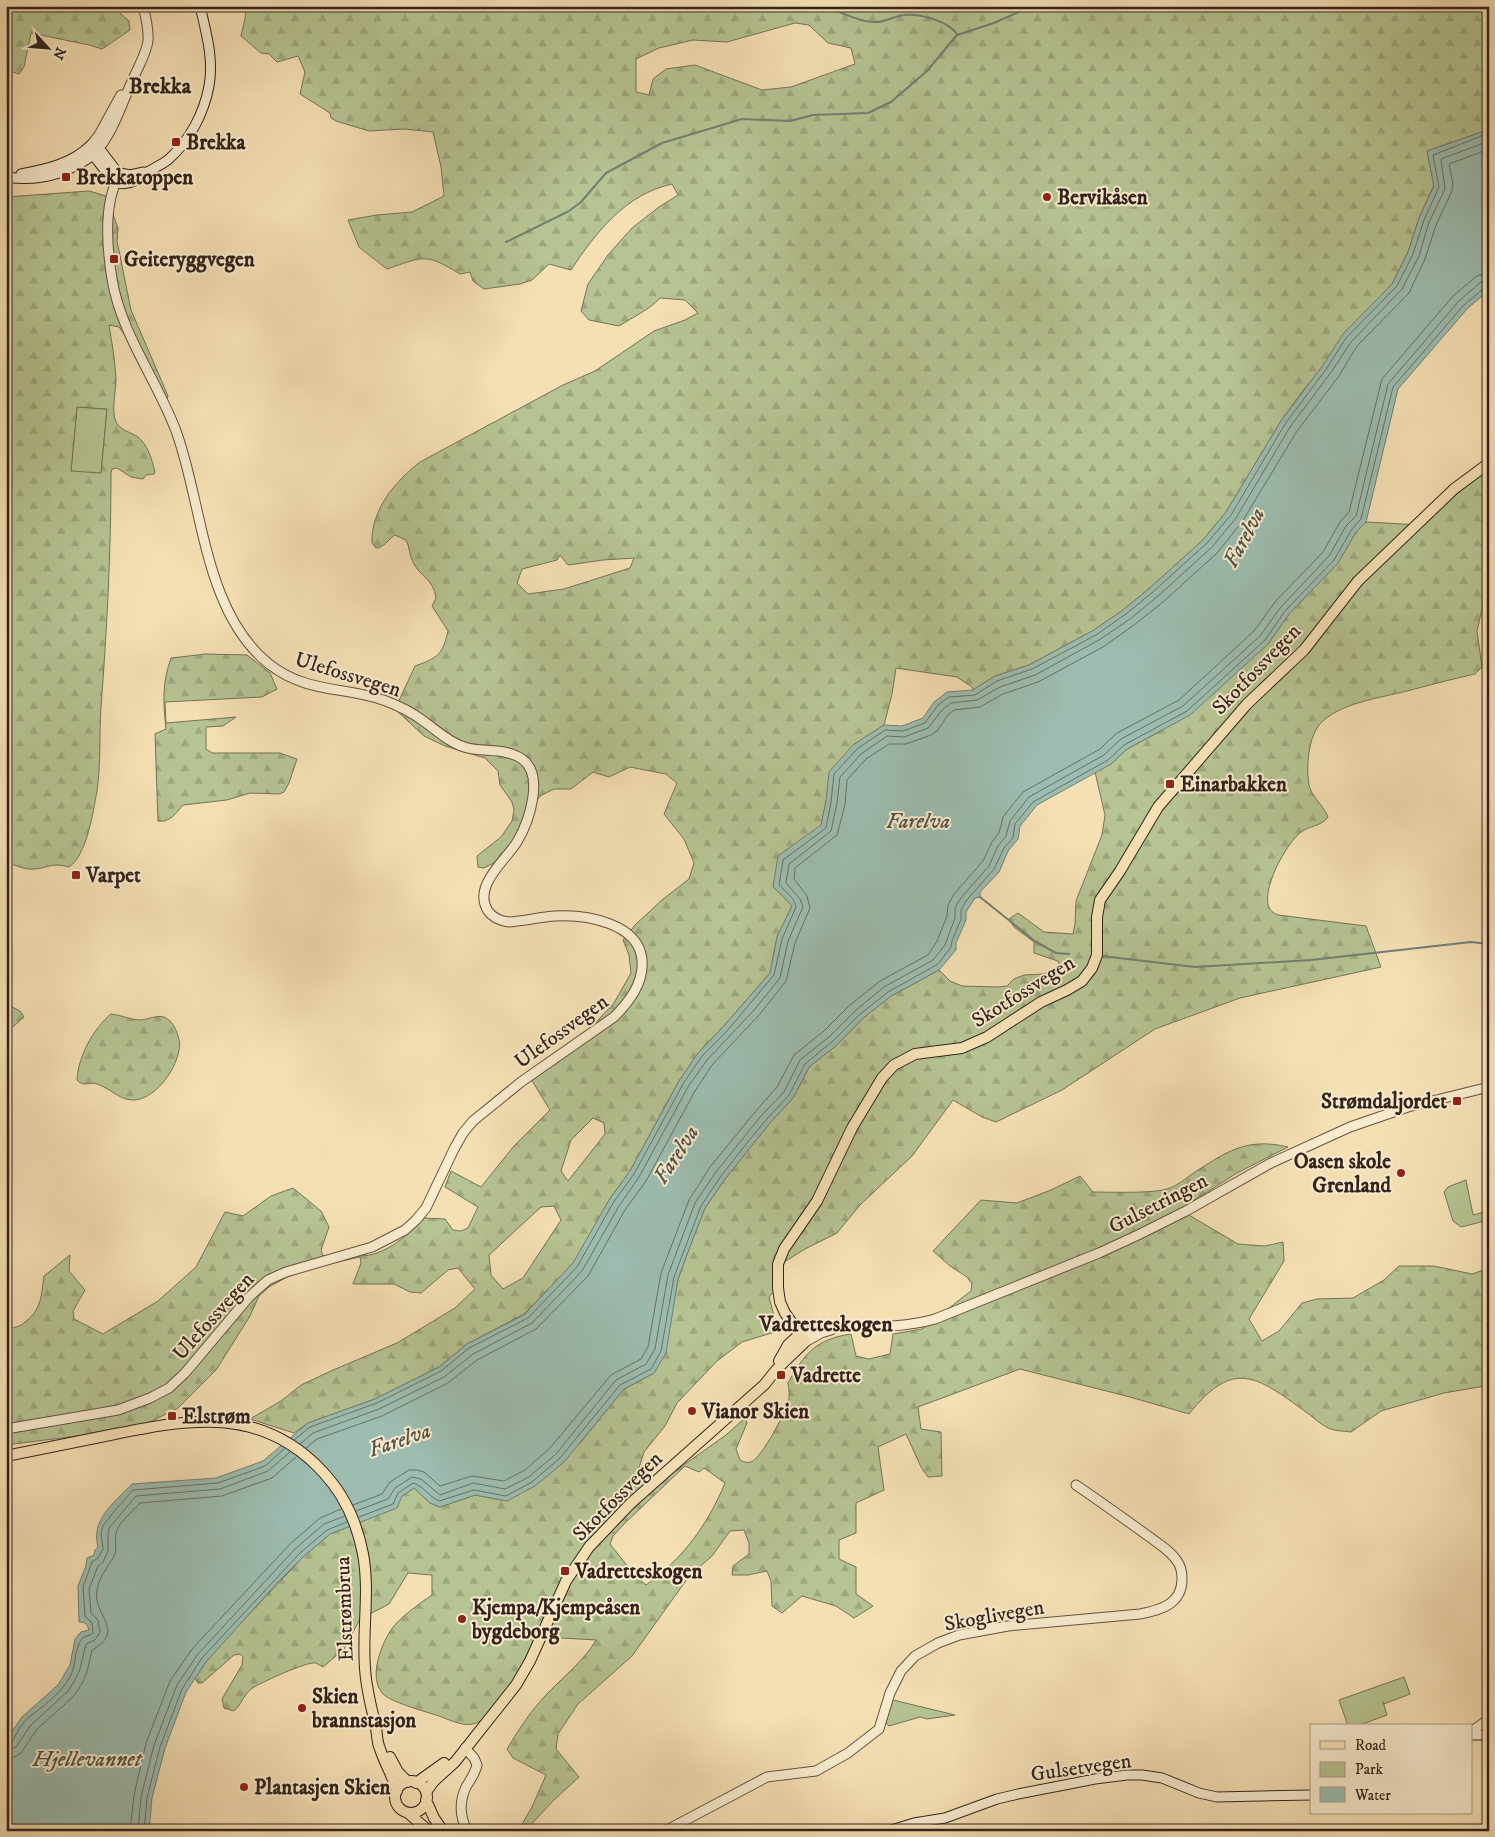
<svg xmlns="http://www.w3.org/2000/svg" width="1495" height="1837" viewBox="0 0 1495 1837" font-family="'IM FELL DW Pica',serif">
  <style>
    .green { fill: #b6c392; stroke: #747356 }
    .forest { fill: url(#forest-firs); stroke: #747356; fill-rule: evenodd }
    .water { fill: #9cbdb0; stroke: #727f74 }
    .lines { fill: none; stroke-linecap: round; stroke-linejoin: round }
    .shore { stroke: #687066; stroke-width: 1 }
    .stream { stroke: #727f74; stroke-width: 2 }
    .tertiary-casing { stroke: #645241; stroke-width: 11 }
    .secondary-casing { stroke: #33231b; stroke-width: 11 }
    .primary-casing { stroke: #33231b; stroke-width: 12 }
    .tertiary { stroke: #f8ebce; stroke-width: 9 }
    .secondary { stroke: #f8ebce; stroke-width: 9 }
    .primary { stroke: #f5e0b4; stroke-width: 10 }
    .poi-dot { fill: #8f2418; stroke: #f8ebce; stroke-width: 2 }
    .labels { text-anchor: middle; stroke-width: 4; stroke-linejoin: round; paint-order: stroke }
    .poi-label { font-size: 21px; font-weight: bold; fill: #33231b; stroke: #f8ebce; text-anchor: start }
    .street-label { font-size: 21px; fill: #33231b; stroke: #f8ebce }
    .neighbourhood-label { font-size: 22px; font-weight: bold; fill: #33231b; stroke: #f8ebce }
    .water-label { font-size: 22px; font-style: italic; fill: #525148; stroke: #f8ebce }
  </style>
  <defs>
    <pattern id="forest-firs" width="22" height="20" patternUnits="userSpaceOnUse" patternTransform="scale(1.25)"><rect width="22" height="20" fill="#b6c392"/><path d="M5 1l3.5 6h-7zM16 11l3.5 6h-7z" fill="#9da77d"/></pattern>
  </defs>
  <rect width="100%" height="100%" fill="#f5e0b4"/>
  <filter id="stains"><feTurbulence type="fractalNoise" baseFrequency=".004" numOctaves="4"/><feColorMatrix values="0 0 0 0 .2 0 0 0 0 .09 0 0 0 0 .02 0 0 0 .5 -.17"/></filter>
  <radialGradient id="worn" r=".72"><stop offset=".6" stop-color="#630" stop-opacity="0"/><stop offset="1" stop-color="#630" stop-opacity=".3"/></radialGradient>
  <path class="green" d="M77 407 107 409 101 474 71 471Z
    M1466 1180 1473 1215 1489 1211V1220L1461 1227 1453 1221 1444 1192 1448 1187Z
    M1404 1677 1410 1694 1384 1704 1383 1702 1387 1715 1357 1726H1348L1339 1700Z
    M893 1700 955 1715 927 1719 920 1717 889 1726 886 1723 890 1702Z"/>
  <path class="forest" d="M6 6H112L129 21 130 30 102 49 89 45 31 33 24 67 19 74 6 70Z
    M245 6H1489V127L1482 132 1427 151 1434 185 1419 218 1408 252 1392 284 1369 309 1302 392 1281 421 1226 512 1203 540 1151 587 1123 610 1094 630 1029 665 995 676 973 690 972 687 957 677 896 668 892 694 884 725 853 745 826 801 821 826 802 840 773 887 783 896 792 906 777 937 770 973 723 1027 698 1053 679 1081 630 1171 609 1200 574 1263 524 1314 467 1344 439 1367 375 1399 308 1423 294 1433 250 1419 281 1401 301 1385 333 1370 397 1343 455 1308 475 1289 458 1268 448 1270 421 1293 410 1292 394 1284H353L361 1263 360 1257 319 1266 287 1277 269 1287 259 1296 250 1316 216 1370 178 1408 146 1424 77 1436 6 1445V1327C13 1329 19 1327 25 1322 42 1309 41 1296 44 1276L70 1255 69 1271 85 1290 73 1311 74 1319 103 1334 158 1301 196 1267 225 1212 243 1216 271 1196 293 1188 321 1211 329 1227 321 1250 323 1256C338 1255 360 1258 374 1254 393 1248 411 1233 424 1218L445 1219 453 1230 461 1231 468 1228 478 1207 445 1187 451 1171 481 1187 514 1146 550 1110 531 1079 560 1061 614 1003 631 973 629 955 623 940 635 925 662 900 689 879 694 863 684 839 664 814 677 783 666 774 630 767 609 777 593 772 571 789H554L540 796 525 818 513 842 494 863 484 868 478 867 477 856 501 837 512 821 514 810 512 802 500 785 498 771 485 758 445 746 424 736 395 709 415 666C438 658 443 654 448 631L432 606 436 598C434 579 419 576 413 562 409 555 410 547 406 540L395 535C388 539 384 548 376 548L372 543C371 509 395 482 420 462L563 385 595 371 654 331 685 320 698 313 685 300 660 298C649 310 633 317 619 326L589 320 581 311 588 284 608 255 632 228 659 207 678 195 672 184C626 194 596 232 571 270L549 264 532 280 520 284 484 289 473 281 470 272 460 274C425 253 425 256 387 269L359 247 348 220 377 215 412 212 444 196 441 167 433 132 404 129 369 131 336 121 331 118 330 113 300 94 305 72 298 56 277 62 269 54 261 53 241 36C243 26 247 15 245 6ZM795 23 809 25 828 43 851 48 855 64 791 87 762 90 695 65 666 69 653 79 649 95 636 92V59L659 48 693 40 727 42ZM560 555 568 565 603 560 634 558 630 568 564 589 528 594 517 583 522 569 557 560ZM593 1118 604 1123 605 1134 568 1181 561 1171 571 1140ZM554 1206 561 1220 523 1278 503 1289 491 1275 489 1255 541 1207Z
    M89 191 106 196 118 228 117 241 131 310 168 396 163 411 127 338 119 327 109 325C112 343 115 361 116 379 116 392 111 410 116 422 121 431 131 432 138 437 148 445 152 460 155 472L154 474 146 475 143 479 131 477 117 468 112 469 111 473C111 551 107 629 101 707 99 735 101 763 97 791 93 812 87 855 69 867 52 862 49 868 34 869 24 870 15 865 6 862V197ZM77 407 107 409 101 473 71 471Z
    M1489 469V590L1485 596 1477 631 1482 667 1475 674C1452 679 1430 685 1407 691 1380 698 1338 703 1319 725 1308 739 1306 768 1309 785 1311 796 1324 806 1328 817 1322 826 1309 826 1301 832 1286 844 1264 885 1268 904 1269 910 1273 913 1278 915L1366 926 1381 967 1240 998 1155 1029 1062 1090 996 1122 982 1117 953 1100 912 1156 860 1205 837 1233 805 1249 776 1267 778 1288 769 1297 778 1331 742 1342 717 1361 677 1403 665 1426 644 1452 638 1471 654 1486 726 1435 745 1418 747 1423 736 1449 740 1460C743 1462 747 1463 751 1462 763 1456 784 1415 788 1402 790 1396 789 1389 788 1383 804 1354 816 1339 851 1334L856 1356 869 1359 890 1354 893 1334 922 1329 971 1291 972 1284 967 1277 950 1266 933 1251 981 1200 1017 1203 1051 1190 1080 1176 1093 1192C1110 1192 1156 1194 1170 1188 1178 1185 1185 1179 1192 1174 1226 1152 1246 1137 1288 1147L1237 1173 1185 1206 1187 1214 1238 1244 1265 1246 1283 1242 1284 1261 1249 1319 1262 1341 1279 1331 1302 1303 1317 1299 1353 1298 1384 1280 1399 1266H1434L1472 1274 1489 1268V1304L1483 1307 1489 1324V1393L1485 1386 1444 1393 1381 1411 1351 1432C1344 1431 1334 1431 1328 1428 1320 1424 1313 1417 1306 1412 1256 1376 1234 1358 1189 1414L1130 1397 1020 1369 918 1407 921 1429 941 1432 942 1476 928 1477 921 1467 906 1434 878 1447 884 1490 856 1503V1533L839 1540V1559L856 1567V1594L873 1606 854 1618 836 1606 802 1596 782 1613 772 1606 771 1581 767 1571 748 1575H732L733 1566 749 1554V1543L744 1530 730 1531 712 1556 690 1575 632 1656 578 1704 558 1734 556 1749 579 1777 554 1800 525 1831H518L532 1807 546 1775 513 1758 507 1749C519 1729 532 1709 549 1692 565 1675 584 1661 596 1640L562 1638 536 1640C524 1663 501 1707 480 1721 467 1730 449 1719 436 1715 423 1711 391 1702 383 1694 368 1678 381 1645 391 1630 398 1619 420 1603 432 1595V1575L408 1573 389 1604 360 1619 344 1649 323 1667C321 1666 318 1664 316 1663 307 1661 263 1682 254 1687 244 1693 242 1704 234 1711L224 1708 222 1699 242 1665 243 1657 240 1654 234 1655 202 1683H198L195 1678 206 1662 219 1646 303 1557 330 1534 363 1521 414 1488 430 1503 440 1507 475 1495 507 1501 580 1443 624 1389 654 1373 671 1317 678 1279 692 1241 705 1208 725 1179 769 1124 793 1098 809 1067 837 1045 862 1019 891 996 939 970 950 981 962 986 997 987 1007 986 1014 979 1024 975 1043 974 1060 967 1058 961 1034 953V942L1014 927 1009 919 1018 913 1044 932 1073 934 1075 924 1076 901 1102 835 1105 815 1095 772 1111 764 1127 749 1159 732 1268 644 1289 614 1338 563 1356 532 1366 522 1421 525 1440 507ZM685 1466 699 1472 704 1468 725 1483C708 1524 683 1559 646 1585L633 1573 610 1544 613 1536 624 1524Z
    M206 654 247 655 270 673 277 689 262 697 165 702 166 723 236 717 223 726 206 727V749L212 753H280L297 759 289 783 284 792 279 794 250 793 227 800 183 805C176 813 170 823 158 821L155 734 166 729C163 702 162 684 171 658Z
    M6 1004 20 1011 24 1017 14 1026 6 1028Z
    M111 1014C121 1015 131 1020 141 1020 149 1019 157 1015 164 1017 169 1019 173 1024 175 1028 178 1035 181 1043 179 1050 176 1070 154 1101 132 1100 118 1099 110 1088 97 1084 89 1081 84 1088 77 1080 78 1057 93 1029 111 1014Z"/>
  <path class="water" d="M1489 127V290L1467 309 1398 389 1366 522 1356 532 1338 563 1289 614 1268 644 1190 715 1127 749 1111 764 1037 805 1020 826 1018 839 1008 851 999 872 980 892V897L975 898 966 912V920L956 943V950L939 970 891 996 862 1019 837 1045 809 1067 793 1098 769 1124 725 1179 705 1208 692 1241 678 1279 666 1353 654 1373 624 1389 564 1462 535 1486 507 1501 475 1495 440 1507 430 1503 414 1488 402 1496 397 1508 330 1534 303 1557 278 1582 206 1662 186 1692 165 1748 152 1798 149 1831H6V1748L9 1736 22 1717 58 1685 70 1665 75 1639 81 1632 89 1630C87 1624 86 1622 79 1622L78 1586 86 1566 87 1558 94 1555 95 1550 98 1547C97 1542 96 1537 97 1532 99 1513 120 1497 132 1484L216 1478 263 1461 308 1423 375 1399 439 1367 467 1344 524 1315 573 1263 609 1200 630 1171 679 1081 698 1053 723 1027 770 973 777 937 792 906 783 896 773 887 778 856 821 825 826 801 829 772 853 745 884 725 902 726 923 718 934 702 947 692 973 690 995 676 1029 665 1094 630 1123 610 1151 587 1203 540 1226 512 1281 421 1323 365 1343 334 1392 284 1408 252 1419 218 1434 186 1427 151 1482 132Z"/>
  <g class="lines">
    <path class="shore" d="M294 1440 310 1427 377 1403 441 1371 469 1348 528 1318 577 1267 613 1203 634 1174 683 1084 702 1056 727 1031 774 975 782 939 796 907C794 897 785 891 779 885L783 860 826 828 831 802 834 774 857 749 885 730 903 731 925 723 938 705 949 697 975 695 997 681 1032 669 1096 635 1126 614 1154 591 1207 543 1231 515 1285 424 1327 368 1346 338 1397 286 1413 254 1424 220 1439 187 1433 155 1489 133
      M300 1444 313 1433 379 1409 444 1377 473 1354 532 1323 582 1271 619 1206 639 1177 688 1087 707 1060 755 1009 780 978 788 941 803 907 800 899 786 883 789 864 831 831 837 803 840 777 861 754 887 736 904 737 928 728 942 710 951 703 977 700 1000 687 1035 675 1099 640 1130 619 1158 596 1212 547 1236 518 1290 427 1332 371 1351 342 1402 289 1419 256 1429 222 1445 189 1441 159 1489 141
      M306 1448 317 1439 382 1416 448 1383 477 1360 536 1329 588 1276 625 1210 646 1181 695 1091 712 1065 760 1014 786 981 795 943 810 908 807 896 794 879 795 868 837 835 845 805 847 780 866 759 889 744H906L931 735 937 731 948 715 954 710 980 707 1003 694 1038 682 1103 647 1134 625 1163 602 1217 553 1242 522 1297 431 1339 376 1357 346 1409 293 1425 259 1436 225 1452 191 1453 184 1449 164 1489 149
      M353 1505 382 1494 390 1482 409 1470H417L424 1472 440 1486 472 1476 504 1481 525 1470 550 1448 611 1375 641 1359 648 1347 661 1273 689 1200 710 1167 755 1112 777 1087 794 1055 824 1031 850 1005 880 981 928 955 937 941 947 916 948 905 954 894 983 861 992 842 999 833 1003 817 1023 792 1100 749 1117 733 1179 700 1254 631 1275 602 1323 552 1340 522 1349 512 1382 379 1453 296 1477 276 1489 272
      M356 1511 388 1499 395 1488 412 1477 421 1479 440 1495 473 1483 505 1489 529 1477 556 1454 616 1380 646 1364 655 1349 668 1275 695 1203 716 1172 760 1117 784 1092 800 1060 829 1037 855 1011 884 987 933 960 945 945 955 918V908L961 898 989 866 998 846 1006 836 1010 821 1029 797 1104 755 1121 739 1183 706 1260 636 1281 607 1329 556 1346 526 1356 516 1388 384 1459 301 1481 282 1489 280
      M359 1517 393 1504 398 1493 413 1483C424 1486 429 1497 439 1501L474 1490 506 1496 532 1482 560 1458 620 1385 651 1369 661 1351 674 1277 701 1206 721 1176 743 1148 765 1121 789 1095 805 1064 833 1041 859 1015 888 992 938 964 951 947 952 941 961 919V910L966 901 994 869 1004 848 1013 838 1015 824 1033 802 1108 760 1124 745 1187 711 1265 640 1285 611 1334 560 1352 529 1361 519 1393 387 1463 306 1484 288 1489 286
      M6 1744 12 1742C16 1734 22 1723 29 1717 44 1706 61 1693 70 1677 76 1666 74 1651 81 1640 84 1635 89 1637 93 1633L92 1623 85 1616 83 1587 92 1562 98 1558 103 1549 101 1533 103 1526 112 1514 133 1490 218 1483 265 1466 284 1449
      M6 1751 16 1747 31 1725 67 1692 75 1680 80 1669 86 1644 95 1640 100 1632 98 1620 91 1613 89 1589 98 1566 103 1562 108 1551V1534L109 1528 136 1496 220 1489 268 1471 290 1452
      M6 1758 14 1757 21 1753 37 1729 73 1697 82 1684 87 1672 92 1650C127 1630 92 1615 97 1590 99 1577 108 1567 114 1556 118 1548 114 1541 116 1533 118 1523 133 1511 140 1503L222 1496 272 1478 296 1457
      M130 1831 134 1795 146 1743 170 1681 192 1649 290 1544 320 1518 341 1509
      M138 1831 141 1797 154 1745 177 1685 198 1654 295 1549 324 1524 345 1516
      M144 1831 147 1798 160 1747 182 1689 202 1658 300 1553 327 1530 347 1522"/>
    <path class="stream" d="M826 6C839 12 860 22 874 22 884 23 894 16 904 15 919 13 948 21 957 34
      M506 242 569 211 581 202 606 173 662 143 742 119 790 121 813 115 868 113 891 102 927 71 957 35 994 23 1032 6
      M980 897 1036 942 1056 953 1069 954
      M1102 956 1195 967 1311 960 1471 942 1489 944"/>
    <g class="tertiary-casing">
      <path id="tertiary" d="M92 151 91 145 99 135 121 95
        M95 153C114 132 122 102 134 77 139 65 146 54 148 41 149 29 146 18 143 6
        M800 1334 811 1329 821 1327C860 1325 897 1330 935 1319L1099 1253 1138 1235 1186 1211 1271 1163 1350 1127 1408 1107 1489 1087
        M805 1342 821 1333 831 1330
        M6 1429 118 1410 150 1398 169 1388 185 1373 249 1297 268 1280 286 1272 372 1247 405 1230 416 1220 426 1208 454 1149 463 1133 473 1121 521 1082 614 1017C629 1002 644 983 642 960 639 923 585 914 555 916 540 917 525 921 509 922 501 921 493 918 488 911 472 886 506 860 517 842 529 822 545 775 522 759 505 747 482 753 464 747 448 742 435 729 422 720 411 712 399 706 386 701 345 686 307 694 269 664 203 611 203 504 176 431 157 380 121 334 112 279 107 248 103 204 119 176
        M1471 1732 1489 1719
        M465 1748 474 1758 477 1765C475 1774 470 1780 466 1787 459 1802 460 1817 467 1831
        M665 1831 767 1777 816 1771 848 1753 879 1729 890 1693 901 1671 915 1656 938 1643 959 1635 1008 1626 1140 1614C1161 1610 1182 1604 1182 1579 1182 1573 1181 1566 1177 1561 1171 1551 1160 1545 1151 1538 1126 1520 1101 1502 1076 1485"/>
    </g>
    <g class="secondary-casing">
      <path id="secondary" d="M21 174C47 169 71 164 91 145L99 148 115 169 120 173 130 175 144 172
        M6 177C38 182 67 174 93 155 99 162 111 181 118 183 131 186 140 178 149 171 156 167 163 164 169 159 190 140 204 113 209 86 214 59 206 32 200 6
        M1471 1735H1489
        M888 1831 914 1823 945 1818 997 1799 1018 1794 1095 1779 1127 1775H1142L1162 1778 1199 1793 1217 1797 1311 1795"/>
    </g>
    <g class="primary-casing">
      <path id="primary" d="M779 1361 788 1345 800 1334
        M6 1456C41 1449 75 1442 110 1435 188 1419 260 1405 322 1471 344 1494 357 1523 363 1554 370 1592 362 1630 365 1668 366 1688 371 1707 376 1727 377 1735 377 1742 380 1749 385 1764 393 1777 397 1791
        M390 1757 398 1772 408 1782
        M395 1797a16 16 0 1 1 32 0a16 16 0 1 1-32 0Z
        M416 1783 444 1763
        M426 1792 434 1781 455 1762 516 1685 530 1661 566 1581 589 1547 631 1503 764 1385 777 1369 805 1342 785 1313 780 1302 778 1288V1264L784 1249 817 1201 852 1128 882 1078 894 1065 915 1054 962 1048 987 1037 1041 1002 1067 990 1082 981 1092 968 1097 955V917L1100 900 1120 871 1158 807 1247 704 1304 650 1358 581 1454 489 1489 463
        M426 1800 434 1818 443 1831
        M408 1813 429 1831"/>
    </g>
    <use href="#tertiary" class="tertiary"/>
    <use href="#secondary" class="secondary"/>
    <use href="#primary" class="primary"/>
  </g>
  <g class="poi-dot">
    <rect x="171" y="137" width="10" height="10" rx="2.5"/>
    <rect x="61" y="172" width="10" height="10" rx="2.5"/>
    <circle cx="1047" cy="197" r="5"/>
    <rect x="109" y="254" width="10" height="10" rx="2.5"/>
    <rect x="1165" y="779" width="10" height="10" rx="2.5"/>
    <rect x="71" y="870" width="10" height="10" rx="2.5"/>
    <rect x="1452" y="1096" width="10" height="10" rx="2.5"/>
    <circle cx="1401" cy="1173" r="5"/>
    <rect x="776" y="1370" width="10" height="10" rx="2.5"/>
    <circle cx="692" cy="1411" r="5"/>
    <rect x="167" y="1411" width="10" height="10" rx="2.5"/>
    <rect x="560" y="1566" width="10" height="10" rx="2.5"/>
    <circle cx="462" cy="1619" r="5"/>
    <circle cx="302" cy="1708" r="5"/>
    <circle cx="244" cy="1787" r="5"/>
  </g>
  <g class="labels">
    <g class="poi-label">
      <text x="186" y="149">Brekka</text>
      <text x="76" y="184">Brekkatoppen</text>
      <text x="1057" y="204">Bervikåsen</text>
      <text x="124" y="266">Geiteryggvegen</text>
      <text x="1180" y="791">Einarbakken</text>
      <text x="86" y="882">Varpet</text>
      <text x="1447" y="1108" text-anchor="end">Strømdaljordet</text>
      <text x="1391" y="1168" text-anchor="end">Oasen skole<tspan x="1391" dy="24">Grenland</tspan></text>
      <text x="791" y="1382">Vadrette</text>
      <text x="702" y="1418">Vianor Skien</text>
      <text x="182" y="1423">Elstrøm</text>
      <text x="575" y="1578">Vadretteskogen</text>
      <text x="472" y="1614">Kjempa/Kjempeåsen<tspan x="472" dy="24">bygdeborg</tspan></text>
      <text x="312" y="1703">Skien<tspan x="312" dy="24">brannstasjon</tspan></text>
      <text x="254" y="1794">Plantasjen Skien</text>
    </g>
    <g class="street-label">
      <text transform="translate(1256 669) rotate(-46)" y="7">Skotfossvegen</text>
      <text transform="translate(348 674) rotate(17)" y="7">Ulefossvegen</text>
      <text transform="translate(1023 991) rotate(-32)" y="7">Skotfossvegen</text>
      <text transform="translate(561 1031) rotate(-36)" y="7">Ulefossvegen</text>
      <text transform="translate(1158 1203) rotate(-27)" y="7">Gulsetringen</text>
      <text transform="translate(213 1316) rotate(-48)" y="7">Ulefossvegen</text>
      <text transform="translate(617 1496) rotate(-45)" y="7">Skotfossvegen</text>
      <text transform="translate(344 1609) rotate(-92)" y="7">Elstrømbrua</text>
      <text transform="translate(994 1615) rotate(-10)" y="7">Skoglivegen</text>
      <text transform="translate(1081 1767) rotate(-8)" y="7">Gulsetvegen</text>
    </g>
    <g class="neighbourhood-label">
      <text x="160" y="93">Brekka</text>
      <text x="826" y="1331">Vadretteskogen</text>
    </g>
    <g class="water-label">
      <text transform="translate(1243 537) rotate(-62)" y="8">Farelva</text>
      <text x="918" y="828">Farelva</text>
      <text transform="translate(675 1154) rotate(-57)" y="8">Farelva</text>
      <text transform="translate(399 1439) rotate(-19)" y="8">Farelva</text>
      <text x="87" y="1766">Hjellevannet</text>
    </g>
  </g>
  <rect width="1495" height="1837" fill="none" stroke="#f5e0b4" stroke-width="25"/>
  <rect x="8" y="8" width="1480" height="1822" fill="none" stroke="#33231b" stroke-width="2.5"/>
  <rect x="12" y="12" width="1470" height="1812" fill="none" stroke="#33231b"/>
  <rect x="1310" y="1724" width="162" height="90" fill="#f8ebce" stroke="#a99b86"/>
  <rect x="1320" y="1741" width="25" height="8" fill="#f5e0b4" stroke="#a99b86"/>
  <text x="1355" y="1750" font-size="15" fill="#33231b">Road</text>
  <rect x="1320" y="1762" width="25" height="15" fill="#b6c392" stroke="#a99b86"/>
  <text x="1355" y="1774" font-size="15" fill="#33231b">Park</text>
  <rect x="1320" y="1787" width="25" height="15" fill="#9cbdb0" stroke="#a99b86"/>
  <text x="1355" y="1800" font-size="15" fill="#33231b">Water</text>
  <g transform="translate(48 48) rotate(116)" stroke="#f8ebce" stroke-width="4" paint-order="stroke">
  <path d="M0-4L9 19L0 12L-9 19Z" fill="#33231b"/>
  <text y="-8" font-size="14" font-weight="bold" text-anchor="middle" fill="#33231b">N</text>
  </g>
  <rect width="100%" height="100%" filter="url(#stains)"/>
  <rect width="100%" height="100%" fill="url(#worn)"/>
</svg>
